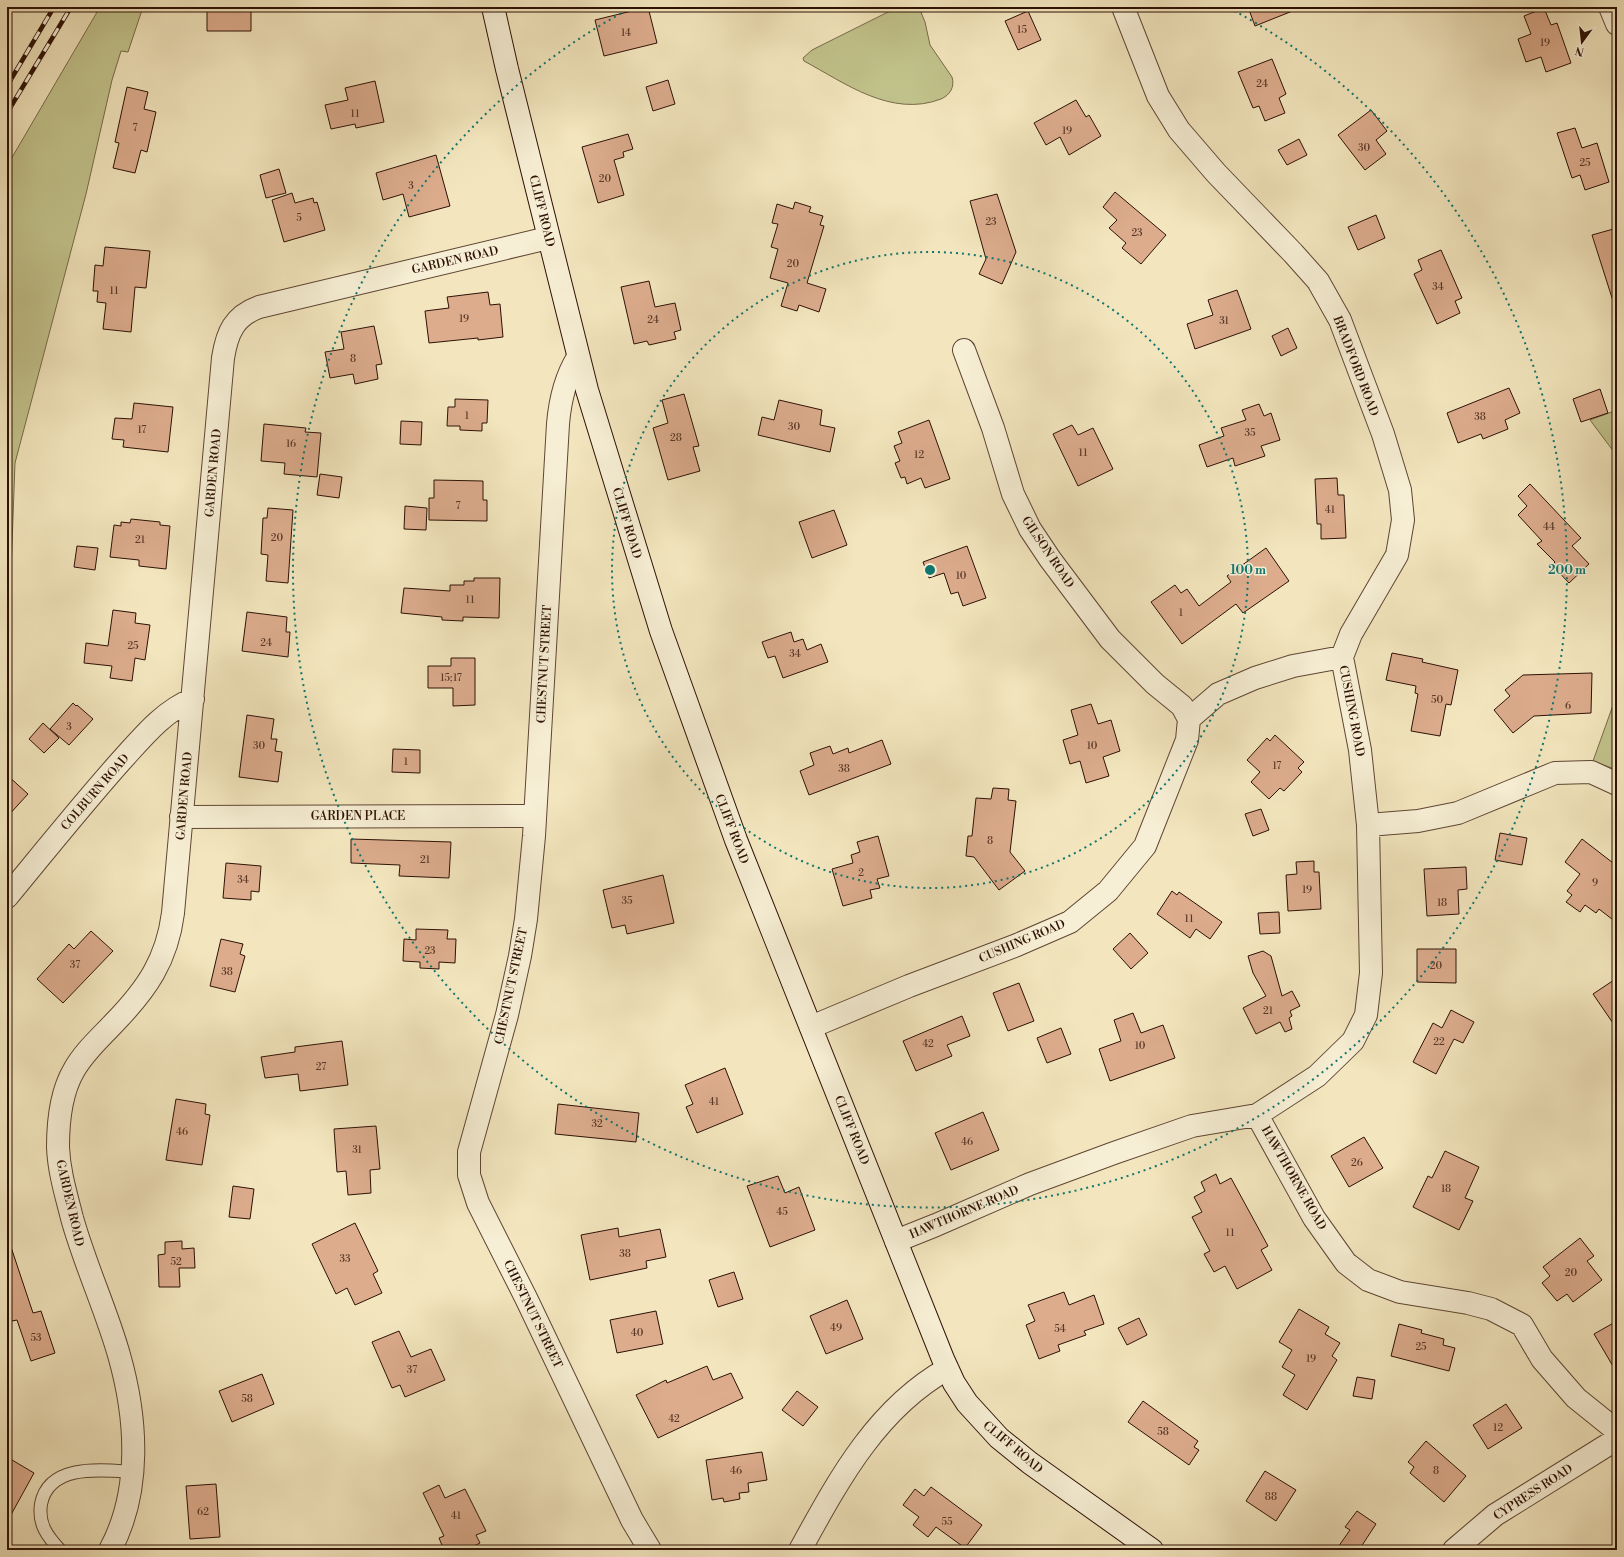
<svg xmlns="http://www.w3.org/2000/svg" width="1624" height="1557" viewBox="0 0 1624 1557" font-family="'Libre Bodoni',serif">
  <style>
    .green { fill: #c2c38c; stroke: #786a48 }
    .building { fill: #dcac8d; stroke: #2d1105 }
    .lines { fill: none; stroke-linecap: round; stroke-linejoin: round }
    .lane-casing { stroke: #5e4633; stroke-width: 14 }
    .street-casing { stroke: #5e4633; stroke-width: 24 }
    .secondary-casing { stroke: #2d1105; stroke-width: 24 }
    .lane { stroke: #f7efd5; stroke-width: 12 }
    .street { stroke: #f7efd5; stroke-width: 22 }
    .secondary { stroke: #f7efd5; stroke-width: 22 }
    .rail-casing { stroke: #2d1105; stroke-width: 4.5 }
    .rail { stroke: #f7efd5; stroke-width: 3; stroke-dasharray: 9; stroke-linecap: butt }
    .ring { fill: none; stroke: #0f766e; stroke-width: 2; stroke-dasharray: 2 4 }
    .labels { text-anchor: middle; stroke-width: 3; stroke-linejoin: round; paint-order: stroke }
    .number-label { font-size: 10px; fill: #593827 }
    .street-label { font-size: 12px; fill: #2d1105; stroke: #f7efd5 }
    .centre { fill: #0f766e; stroke: #f7efd5; stroke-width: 2 }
    .ring-label { font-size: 12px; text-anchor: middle; font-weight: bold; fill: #0f766e; stroke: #f7efd5; stroke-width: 3; stroke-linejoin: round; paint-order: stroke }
  </style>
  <rect width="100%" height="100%" fill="#f3e6be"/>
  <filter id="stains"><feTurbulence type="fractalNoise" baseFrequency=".005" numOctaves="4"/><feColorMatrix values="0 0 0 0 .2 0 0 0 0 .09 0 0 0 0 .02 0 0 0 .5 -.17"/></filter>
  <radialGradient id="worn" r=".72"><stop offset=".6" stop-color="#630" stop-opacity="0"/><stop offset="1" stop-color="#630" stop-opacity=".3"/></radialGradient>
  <path class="green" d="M100 7H143L128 52 121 51 112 80 86 194 15 463 9 627 7 630V166Z
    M912 7 920 10 925 22 930 45 952 77C955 87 950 95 941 99 891 118 845 83 804 61L803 58 812 50 892 10Z
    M1617 410V456L1590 420Z
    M1617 694V770L1593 761Z"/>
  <path class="building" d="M207 7H251V31H207Z
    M648 7 657 43 604 56 595 20Z
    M1248 7H1300V8L1255 26Z
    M1544 8 1551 25 1557 23 1571 63 1546 72 1541 57 1526 62 1518 39 1531 34 1524 16Z
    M1028 11 1041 40 1018 50 1005 21Z
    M1272 59 1286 94 1279 98 1285 113 1265 121 1259 106 1253 108 1238 72Z
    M668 80 675 104 653 111 646 87Z
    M375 81 384 122 356 128 355 124 331 129 325 105 348 100 345 88Z
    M127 87 148 92 144 109 156 112 147 152 141 150 135 173 113 168 119 143 115 142Z
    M1076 100 1086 117 1089 115 1101 136 1069 155 1060 137 1046 145 1034 123Z
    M1371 110 1387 131 1376 140 1386 154 1365 170 1338 135Z
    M1575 128 1582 148 1597 143 1609 182 1585 190 1580 175 1572 178 1557 133Z
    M628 134 633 149 623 152 624 157 614 160 624 195 598 203 582 147Z
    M1299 139 1307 155 1287 165 1278 150Z
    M436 155 450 206 409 217 403 194 383 200 376 173Z
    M279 169 286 193 266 198 260 175Z
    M1115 192 1166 235 1141 264 1122 248 1126 243 1109 228 1117 220 1103 207Z
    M292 193 295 203 313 198 314 203 317 202 325 230 284 242 272 200Z
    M997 194 1016 252 1002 284 979 274 986 259 970 201Z
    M795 202 811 207 809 212 823 216 820 225 824 226 807 283 826 289 819 312 799 305 797 311 781 306 788 283 770 278 778 249 771 247 778 224 772 223 777 204 793 209Z
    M1376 215 1385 238 1358 250 1348 227Z
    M1617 228V300L1613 301 1592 235Z
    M105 247 150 251 146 288 135 287 131 332 103 329 106 303 97 302 98 291H93L95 265 103 266Z
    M1441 250 1462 298 1455 301 1460 313 1437 324 1414 274 1422 270 1418 260Z
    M649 281 655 307 675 303 681 330 674 332 676 339 649 345 647 341 634 344 621 287Z
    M1237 290 1251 329 1195 349 1187 324 1213 315 1208 300Z
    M488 292 490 305 500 304 503 337 478 340V338L429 343 425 311 449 308 447 297Z
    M374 326 382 364 376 365 378 379 355 384 353 374 330 378 325 352 344 349 341 332Z
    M1288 328 1297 348 1281 356 1272 336Z
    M1509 388 1520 413 1505 420 1508 429 1483 439 1481 434 1458 443 1447 413Z
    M1600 389 1608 413 1581 422 1573 399Z
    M684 394 699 446 693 447 700 471 668 480 653 428 668 423 662 400Z
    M455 399 488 400 487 423H482V431L460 430V426H447L448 407H455Z
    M779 400 822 410 820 425 835 428 830 452 758 435 762 417 774 420Z
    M134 403 173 407 168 452 123 447 124 440 112 439 115 418 132 419Z
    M1259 404 1264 416 1271 413 1280 440 1261 446 1265 456 1235 466 1233 458 1207 467 1199 445 1224 436 1221 428 1246 420 1242 410Z
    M929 420 950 479 925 488 921 478 907 484 905 477 901 478 895 463 900 461 894 446 902 443 898 432Z
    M401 421 422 422 421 445 400 444Z
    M264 424 306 428 305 432 321 433 317 477 284 474 285 463 261 461Z
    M1072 425 1078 435 1093 428 1113 469 1078 486 1053 434Z
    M320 474 342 477 339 498 317 495Z
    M1337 478 1338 495H1344L1346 538 1321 539V524H1317L1315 479Z
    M434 480 483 481V500H487V521L429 520V498H434Z
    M1530 484 1581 538 1572 546 1589 564 1569 583 1552 565 1555 562 1537 544 1542 541 1518 515 1527 506 1518 496Z
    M405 506 427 508 426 530 404 529Z
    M268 508 293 510 288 583 266 581 268 555 261 554 263 518H267Z
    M834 510 847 545 812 558 799 522Z
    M131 519 160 522V525L170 526 166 569 139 566V560L110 557 114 525 121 526V522L130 523Z
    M77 546 98 548 95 570 74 567Z
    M967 546 986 598 963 606 958 592 951 594 944 573 929 578 923 562Z
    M1266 548 1289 581 1243 613 1236 604 1182 644 1151 602 1175 585 1181 593 1187 589 1199 606 1231 582 1227 576Z
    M474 578H500L499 618 463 617V621L442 620V617L401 613 404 588 450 591V585H464V581H474Z
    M113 610 136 613 135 623 150 625 145 660 135 658 132 681 110 678 112 666 84 663 86 643 108 646Z
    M247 612 287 617 286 632H290L288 657 242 651Z
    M791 632 794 642 803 639 807 650 821 644 828 662 783 678 775 656 768 658 762 642Z
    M1392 653 1423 659 1422 662 1458 670 1451 705 1446 704 1440 736 1411 731 1418 694 1415 693 1416 686 1386 680Z
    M451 658H475V705L453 706V688H428V666H451Z
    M1592 673 1591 713 1534 716 1513 733 1494 710 1510 696 1505 690 1523 675Z
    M73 703 76 706 77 705 93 719 69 745 50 729Z
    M1091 704 1098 724 1111 720 1120 751 1103 757 1109 776 1086 783 1080 761 1070 764 1063 740 1078 735 1071 710Z
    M247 715 274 719 271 739H277L275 751 282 752 278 782 239 777Z
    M43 723 59 738 44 753 29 739Z
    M1275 735 1304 762 1298 768 1302 772 1284 791 1280 788 1269 799 1251 782 1260 772 1247 760 1267 738 1270 741Z
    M882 740 891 764 809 795 800 771 814 765 810 753 830 746 833 754 848 748 849 753Z
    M393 749 420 750V773L392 772Z
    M7 775 28 794 7 817Z
    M993 788 1009 789 1008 800 1016 801 1010 852 1025 871 999 890 974 857 966 856 968 836H972L976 798 991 799Z
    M1261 809 1269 830 1253 836 1245 814Z
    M1500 833 1527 838 1522 865 1495 860Z
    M878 836 889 876 877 879 880 888 870 890 872 898 843 906 832 869 853 863 851 855 860 852 857 842Z
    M351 839 451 842 449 878 399 876 400 865 351 863Z
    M1582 839 1617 866V923L1599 909 1596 913 1585 905 1580 912 1566 902 1572 895 1567 891 1580 874 1565 862Z
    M1314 861V872H1319L1321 909 1288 911 1286 875 1297 874 1296 862Z
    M226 863 261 866 259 892 251 891V900L223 898Z
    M1466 867 1467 889 1458 890 1459 914 1427 916 1424 869Z
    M663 875 674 923 627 934 625 925 612 928 603 890Z
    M1172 891 1177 895 1179 892 1222 922 1210 939 1196 929 1190 938 1157 914Z
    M1279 912 1280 933 1260 934 1258 913Z
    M416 929 448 930 447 939H456L455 963 439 962V969L420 968V962L403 961 404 939 416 940Z
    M91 931 113 951 63 1003 37 979 69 944 74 949Z
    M1130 933 1148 953 1131 969 1113 949Z
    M221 939 243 944 240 954 245 956 235 992 210 986Z
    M1417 949H1456V983L1417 982Z
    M1263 951 1271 956 1282 996 1292 991 1300 1006 1290 1011 1292 1016 1289 1018 1292 1029 1285 1032 1280 1022 1256 1034 1243 1008 1266 996 1253 973 1248 956Z
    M1617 978V1029L1593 994Z
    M1019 983 1034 1021 1008 1031 993 993Z
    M1451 1010 1474 1022 1463 1043 1454 1039 1436 1074 1413 1062 1433 1023 1442 1028Z
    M1133 1013 1141 1033 1163 1025 1175 1058 1110 1081 1099 1049 1121 1041 1114 1020Z
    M962 1016 970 1036 947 1045 952 1056 916 1071 903 1041Z
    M1061 1028 1071 1054 1047 1063 1037 1038Z
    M342 1041 348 1085 300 1091 298 1074 265 1078 261 1057 295 1052V1047Z
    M725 1068 743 1114 697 1133 686 1107 693 1104 685 1085Z
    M176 1099 206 1104 205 1114 210 1115 202 1165 166 1160Z
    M558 1104 639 1113 636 1142 555 1134Z
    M983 1112 999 1150 951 1170 935 1133Z
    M376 1126 380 1169 370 1170 371 1193 348 1195 346 1171 337 1172 334 1129Z
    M1364 1137 1383 1168 1349 1187 1331 1156Z
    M1445 1151 1479 1167 1465 1198 1473 1201 1459 1230 1413 1207 1428 1176 1432 1178Z
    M1216 1174 1220 1184 1231 1178 1268 1246 1261 1250 1272 1270 1237 1289 1225 1266 1214 1272 1204 1254 1210 1251 1192 1217 1202 1212 1194 1197 1205 1191 1201 1182Z
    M778 1176 785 1193 799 1187 815 1230 770 1247 747 1186Z
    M233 1186 254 1189 250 1219 229 1217Z
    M355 1223 378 1271 373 1274 382 1293 355 1305 347 1288 336 1294 312 1244Z
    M618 1228 619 1237 660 1229 666 1257 646 1261 647 1268 590 1280 581 1235Z
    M1580 1238 1594 1256 1587 1261 1602 1280 1573 1302 1567 1294 1557 1301 1542 1283 1550 1276 1543 1267Z
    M182 1241V1249L194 1248 195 1268H179L180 1287H159L158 1255 165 1254V1242Z
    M7 1244H10L33 1313 41 1311 55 1353 31 1361 17 1320 12 1321 7 1306Z
    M734 1272 743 1299 718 1307 709 1280Z
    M1064 1292 1069 1305 1094 1295 1104 1324 1084 1331 1086 1335 1058 1345 1060 1351 1039 1359 1026 1325 1035 1321 1028 1305Z
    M847 1300 863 1339 826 1354 810 1316Z
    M1299 1309 1329 1327 1325 1334 1340 1343 1332 1356 1337 1360 1307 1410 1283 1395 1295 1375 1282 1367 1292 1350 1279 1342Z
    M656 1311 663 1344 617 1353 610 1320Z
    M1139 1318 1147 1335 1127 1345 1118 1328Z
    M1617 1321V1373L1594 1334Z
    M1399 1324 1422 1330 1421 1333 1444 1339 1443 1345 1455 1348 1449 1371 1391 1356Z
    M399 1331 411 1357 431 1349 445 1380 405 1397 400 1385 392 1388 372 1342Z
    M707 1366 713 1380 731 1373 743 1398 658 1438 636 1395 666 1380 667 1383Z
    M262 1374 274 1404 232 1422 219 1391Z
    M1357 1377 1375 1380 1372 1399 1353 1396Z
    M797 1391 818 1407 803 1426 782 1410Z
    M1143 1401 1198 1441 1194 1447 1199 1450 1189 1465 1128 1422Z
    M1506 1404 1522 1428 1488 1449 1473 1425Z
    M1426 1441 1466 1476 1444 1502 1410 1473 1414 1467 1408 1462Z
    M762 1452 767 1480 748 1483 749 1492 739 1493 740 1499 724 1502 723 1498 712 1500 706 1460Z
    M7 1457 34 1473 7 1522Z
    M1265 1471 1296 1490 1276 1521 1246 1501Z
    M216 1484 220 1537 190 1539 186 1486Z
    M439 1485 445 1498 465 1489 486 1531 476 1535 480 1543 466 1550H444L439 1538 444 1536 423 1493Z
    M931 1487 982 1525 965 1548 936 1527 928 1537 913 1525 919 1517 903 1505 915 1489 924 1496Z
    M1357 1511 1376 1524 1359 1550H1336L1350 1530 1345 1527Z"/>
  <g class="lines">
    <g class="lane-casing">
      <path id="lane" d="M60 1550C47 1536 38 1524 41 1504 49 1463 102 1470 133 1472"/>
    </g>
    <g class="street-casing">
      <path id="street" d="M1123 7 1158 96 1179 130 1216 173 1293 253 1318 281 1340 320 1383 434 1400 490 1403 520 1397 555 1351 634 1342 657
        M1610 7 1617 24
        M964 350 993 428 1013 494 1030 529 1050 559 1110 639 1155 684 1182 706 1189 719
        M578 357C565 378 560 400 558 424L534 836 526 919 520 956 507 1015 469 1152V1175L478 1203 526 1298 632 1520 650 1550
        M181 817 535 816
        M1368 825 1418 821 1458 813 1555 773 1591 772 1617 784
        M7 897C44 852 81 806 120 762 142 738 162 712 193 699
        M811 1027 909 986 1017 945 1070 922 1108 891 1145 846 1187 740 1189 719 1218 694 1255 678 1293 666 1342 657 1360 750 1368 825 1371 973 1366 1015 1353 1041 1317 1076 1257 1115
        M896 1241 936 1225 1030 1184 1114 1153 1192 1126 1257 1115 1314 1218 1346 1263 1368 1280 1400 1292 1468 1303 1491 1309 1522 1325 1542 1359 1576 1398 1617 1431
        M110 1550C142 1491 137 1418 119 1355 106 1309 85 1265 72 1218 66 1194 59 1172 58 1147 58 1122 61 1092 74 1070 84 1052 100 1038 114 1023 147 989 167 960 173 913L223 358C227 333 234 316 259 307L548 238
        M800 1550C838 1481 876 1409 947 1369
        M1454 1550 1495 1515 1617 1439"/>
    </g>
    <g class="secondary-casing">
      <path id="secondary" d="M493 7 507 69 587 390 661 631 736 840 943 1359 954 1383 967 1403 999 1438 1030 1463 1152 1550"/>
    </g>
    <use href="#lane" class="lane"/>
    <use href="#street" class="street"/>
    <use href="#secondary" class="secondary"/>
    <g class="rail-casing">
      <path id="rail" d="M7 86 54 7
        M7 113 71 7"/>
    </g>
    <use href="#rail" class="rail"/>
  </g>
  <g class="ring">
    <circle cx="930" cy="570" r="318"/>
    <path d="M1229 8A637 637 0 1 1 631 8"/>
  </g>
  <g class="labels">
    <g class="number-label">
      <text x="1022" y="33">15</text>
      <text x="626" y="36">14</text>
      <text x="1545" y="46">19</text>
      <text x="1262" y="87">24</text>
      <text x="355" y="117">11</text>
      <text x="135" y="131">7</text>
      <text x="1067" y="134">19</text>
      <text x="1364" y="151">30</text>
      <text x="1585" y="166">25</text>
      <text x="605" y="182">20</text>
      <text x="411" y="189">3</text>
      <text x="299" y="221">5</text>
      <text x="991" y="225">23</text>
      <text x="1137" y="236">23</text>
      <text x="793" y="267">20</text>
      <text x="1438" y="290">34</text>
      <text x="114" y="294">11</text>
      <text x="464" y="322">19</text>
      <text x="653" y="323">24</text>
      <text x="1224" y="324">31</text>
      <text x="353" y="362">8</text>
      <text x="467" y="419">1</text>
      <text x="1480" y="420">38</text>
      <text x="794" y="430">30</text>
      <text x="142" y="433">17</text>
      <text x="1250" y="436">35</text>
      <text x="676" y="441">28</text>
      <text x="291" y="447">16</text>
      <text x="1083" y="456">11</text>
      <text x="919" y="458">12</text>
      <text x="458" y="509">7</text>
      <text x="1330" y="513">41</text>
      <text x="1549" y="530">44</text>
      <text x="277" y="541">20</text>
      <text x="140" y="543">21</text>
      <text x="961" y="579">10</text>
      <text x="470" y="603">11</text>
      <text x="1181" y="616">1</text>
      <text x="266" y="646">24</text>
      <text x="133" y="649">25</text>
      <text x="795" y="657">34</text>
      <text x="451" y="681">15;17</text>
      <text x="1437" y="703">50</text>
      <text x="1568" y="709">6</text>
      <text x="69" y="730">3</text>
      <text x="259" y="749">30</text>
      <text x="1092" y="749">10</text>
      <text x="406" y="765">1</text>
      <text x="1277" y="769">17</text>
      <text x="844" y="772">38</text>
      <text x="990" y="844">8</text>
      <text x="425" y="863">21</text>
      <text x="861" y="876">2</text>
      <text x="243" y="883">34</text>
      <text x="1595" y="886">9</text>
      <text x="1307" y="893">19</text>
      <text x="627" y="904">35</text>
      <text x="1442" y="906">18</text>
      <text x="1189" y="922">11</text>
      <text x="430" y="954">23</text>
      <text x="75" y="968">37</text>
      <text x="1436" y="969">20</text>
      <text x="227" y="975">38</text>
      <text x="1268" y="1014">21</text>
      <text x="1439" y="1045">22</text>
      <text x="928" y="1047">42</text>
      <text x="1140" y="1049">10</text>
      <text x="321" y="1070">27</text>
      <text x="714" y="1105">41</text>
      <text x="597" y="1127">32</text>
      <text x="182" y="1135">46</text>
      <text x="967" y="1145">46</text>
      <text x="357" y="1153">31</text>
      <text x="1357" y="1166">26</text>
      <text x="1446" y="1192">18</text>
      <text x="782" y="1215">45</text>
      <text x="1230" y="1236">11</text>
      <text x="625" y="1257">38</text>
      <text x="345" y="1262">33</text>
      <text x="176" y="1265">52</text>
      <text x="1571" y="1276">20</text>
      <text x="836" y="1331">49</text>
      <text x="1060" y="1332">54</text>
      <text x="637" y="1336">40</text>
      <text x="36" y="1341">53</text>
      <text x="1421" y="1350">25</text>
      <text x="1311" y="1362">19</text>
      <text x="412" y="1373">37</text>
      <text x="247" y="1402">58</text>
      <text x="674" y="1422">42</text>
      <text x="1498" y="1431">12</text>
      <text x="1163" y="1435">58</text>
      <text x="736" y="1474">46</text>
      <text x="1436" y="1474">8</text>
      <text x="1271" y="1500">88</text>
      <text x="203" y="1515">62</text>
      <text x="456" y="1519">41</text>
      <text x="947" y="1525">55</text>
    </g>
    <g class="street-label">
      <text transform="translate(542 211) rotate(76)" y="4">CLIFF ROAD</text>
      <text transform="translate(455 260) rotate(-13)" y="4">GARDEN ROAD</text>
      <text transform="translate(1356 366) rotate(69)" y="4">BRADFORD ROAD</text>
      <text transform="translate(213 473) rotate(-85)" y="4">GARDEN ROAD</text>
      <text transform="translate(627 523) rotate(73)" y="4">CLIFF ROAD</text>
      <text transform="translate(1048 552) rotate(56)" y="4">GILSON ROAD</text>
      <text transform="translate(544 664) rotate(-87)" y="4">CHESTNUT STREET</text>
      <text transform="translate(1352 711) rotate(79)" y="4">CUSHING ROAD</text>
      <text transform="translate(95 792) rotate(-49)" y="4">COLBURN ROAD</text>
      <text transform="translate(184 796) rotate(-85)" y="4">GARDEN ROAD</text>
      <text x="358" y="820">GARDEN PLACE</text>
      <text transform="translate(732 829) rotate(69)" y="4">CLIFF ROAD</text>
      <text transform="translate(1022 941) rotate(-23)" y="4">CUSHING ROAD</text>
      <text transform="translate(511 986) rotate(-78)" y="4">CHESTNUT STREET</text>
      <text transform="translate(852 1130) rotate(68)" y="4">CLIFF ROAD</text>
      <text transform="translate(1294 1178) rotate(60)" y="4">HAWTHORNE ROAD</text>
      <text transform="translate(70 1203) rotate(77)" y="4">GARDEN ROAD</text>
      <text transform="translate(964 1212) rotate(-23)" y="4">HAWTHORNE ROAD</text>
      <text transform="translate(533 1314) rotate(64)" y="4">CHESTNUT STREET</text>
      <text transform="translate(1013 1447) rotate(40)" y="4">CLIFF ROAD</text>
      <text transform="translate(1533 1492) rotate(-33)" y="4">CYPRESS ROAD</text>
    </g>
  </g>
  <circle cx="930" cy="570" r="6" class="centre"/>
  <g class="ring-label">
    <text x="1248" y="574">100 m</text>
    <text x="1567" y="574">200 m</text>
  </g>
  <rect width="1624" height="1557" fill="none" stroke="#f3e6be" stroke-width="24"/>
  <rect x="8" y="8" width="1608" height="1541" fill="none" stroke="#2d1105" stroke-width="2"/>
  <rect x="12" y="12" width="1600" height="1533" fill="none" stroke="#2d1105"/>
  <g transform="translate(1582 42) rotate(195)" stroke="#f7efd5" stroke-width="3" paint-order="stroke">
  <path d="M0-3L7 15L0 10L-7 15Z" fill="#2d1105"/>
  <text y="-6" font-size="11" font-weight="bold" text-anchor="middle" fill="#2d1105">N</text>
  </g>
  <rect width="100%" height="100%" filter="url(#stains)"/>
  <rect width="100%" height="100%" fill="url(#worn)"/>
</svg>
